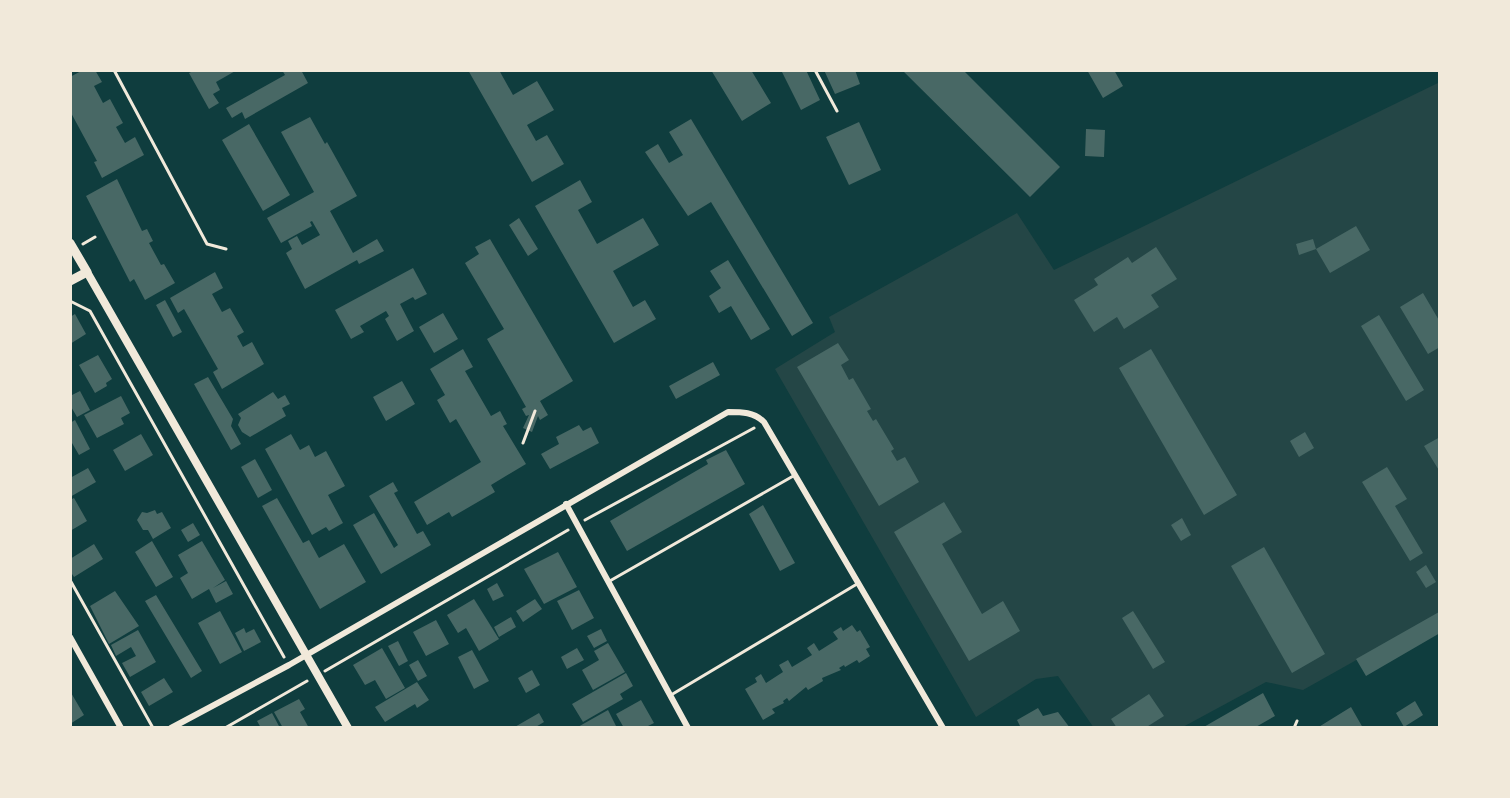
<svg xmlns="http://www.w3.org/2000/svg" width="1510" height="798" viewBox="0 0 1510 798" font-family="'Exo 2',sans-serif">
  <style>
    .green { fill: #244646 }
    .building { fill: #486865 }
    .lines { fill: none; stroke-linecap: round; stroke-linejoin: round }
    .path { stroke: #f1e9da; stroke-width: 3 }
    .service { stroke: #f1e9da; stroke-width: 3 }
    .minor { stroke: #f1e9da; stroke-width: 6 }
    .tertiary { stroke: #f1e9da; stroke-width: 8 }
    .secondary { stroke: #f1e9da; stroke-width: 9 }
  </style>
  <rect width="100%" height="100%" fill="#0f3d3e"/>
  <path class="green" d="M1440 82V613L1303 690 1266 682 1181 728H1094L1058 676 1036 679 976 717 775 369 835 332 829 317 1017 213 1054 270Z"/>
  <path class="building" d="M83 70H95L102 82 94 86 103 103 110 99 123 123 116 127 125 143 135 137 144 155 102 178 94 162 97 161 70 111V77Z
    M195 70H237L216 82 220 90 213 94 219 103 209 109 189 73Z
    M282 70H301L308 83 245 119 242 112 232 118 226 108 285 75Z
    M468 70H499L513 95 537 81 554 110 527 125 536 141 547 135 564 164 532 182Z
    M711 70H751L771 103 742 121Z
    M781 70H806L820 100 801 110Z
    M824 70H855L860 84 835 94Z
    M902 70H963L1060 167 1030 197Z
    M1087 70H1114L1123 86 1103 98Z
    M310 117 325 144 327 142 357 196 330 211 353 253 377 239 384 251 359 264 357 260 305 289 286 253 292 249 288 241 297 236 302 245 320 235 312 221 310 222 312 226 281 243 267 218 314 192 281 132Z
    M691 119 813 323 792 336 711 202 688 216 645 152 658 144 669 163 683 155 669 132Z
    M859 122 881 170 849 185 826 137Z
    M249 124 290 195 263 211 222 140Z
    M1086 129 1105 130 1104 157 1085 156Z
    M117 179 142 231 147 229 153 241 149 243 161 265 164 264 175 283 145 300 134 279 130 282 86 196Z
    M580 180 592 202 578 210 597 244 643 218 659 245 613 271 633 307 645 300 656 319 614 343 535 206Z
    M519 218 538 249 528 256 509 225Z
    M1356 226 1370 250 1330 273 1316 249Z
    M490 239 573 381 540 401 548 415 540 420 538 416 532 432 523 428 529 415 526 416 522 409 526 407 487 339 504 329 465 263 479 254 475 247Z
    M1313 239 1316 249 1299 255 1296 244Z
    M1156 247 1177 279 1151 295 1159 307 1124 329 1117 317 1094 332 1074 300 1098 285 1094 279 1128 257 1132 263Z
    M728 260 770 329 751 340 731 306 719 313 709 296 721 288 710 271Z
    M413 268 427 294 415 300 413 297 400 304 414 331 397 341 385 319 389 316 386 311 360 326 364 332 351 339 335 310Z
    M215 272 223 288 212 294 222 312 230 308 244 332 237 336 243 347 252 342 264 364 222 389 213 372 218 369 184 309 178 313 170 298Z
    M1423 293 1440 322V347L1428 354 1400 307Z
    M165 300 182 332 173 337 156 305Z
    M443 313 458 339 434 353 419 327Z
    M75 314 86 334 70 344V317Z
    M1379 315 1424 390 1406 401 1361 326Z
    M838 343 849 360 841 365 849 380 853 378 871 409 867 411 873 421 876 419 894 449 891 451 897 461 905 457 919 482 879 506 797 367Z
    M463 349 473 367 465 371 491 416 500 411 507 424 503 426 526 464 491 485 495 492 452 517 449 512 427 525 414 502 481 462 456 419 450 423 437 400 445 395 430 369Z
    M1151 349 1237 495 1204 515 1119 368Z
    M98 355 112 379 106 383 107 386 95 393 79 365Z
    M713 362 720 375 676 399 669 386Z
    M208 377 233 419 231 426 241 444 231 450 194 384Z
    M402 381 415 404 386 421 373 397Z
    M80 391 90 410 77 417 70 405V396Z
    M273 392 278 399 285 395 290 404 282 408 286 416 250 437 242 432 238 425 241 418 238 414Z
    M121 396 130 413 121 418 124 424 97 438 84 415Z
    M75 420 90 449 79 455 72 443 70 444V423Z
    M579 425 583 431 591 427 599 443 550 469 541 454 559 444 556 437Z
    M1305 432 1314 448 1299 457 1290 441Z
    M141 434 153 455 125 471 113 450Z
    M291 434 300 450 309 445 315 457 326 451 345 486 328 495 343 523 329 531 326 527 312 535 265 449Z
    M1440 437V472L1424 446Z
    M726 450 745 484 627 551 610 521 708 464 706 460Z
    M255 459 272 490 258 498 241 467Z
    M1387 467 1407 499 1395 506 1423 553 1410 561 1362 482Z
    M88 468 96 482 70 497V478Z
    M393 482 398 491 394 493 417 534 423 531 431 545 381 574 353 525 374 513 394 548 398 545 369 496Z
    M74 498 87 521 70 531V500Z
    M277 498 303 543 309 540 319 558 344 544 366 582 320 609 262 506Z
    M944 502 962 532 942 544 982 614 1003 601 1020 631 969 661 894 532Z
    M763 505 795 563 780 571 749 514Z
    M155 510 157 514 162 512 171 528 153 539 148 530H143L137 520 142 512 147 513Z
    M1182 518 1191 535 1181 541 1171 525Z
    M193 523 200 535 188 542 181 530Z
    M152 541 173 577 156 587 135 552Z
    M202 541 225 580 213 588 226 581 233 594 216 603 209 589 192 599 180 578 188 573 178 555Z
    M94 544 103 559 74 577 70 571V559Z
    M1264 547 1325 654 1292 673 1231 566Z
    M558 552 577 587 544 604 524 569Z
    M1426 565 1436 582 1426 588 1416 572Z
    M497 583 504 596 493 601 487 589Z
    M579 590 594 618 572 630 557 601Z
    M115 591 139 626 109 644 90 606Z
    M156 595 202 671 191 678 145 601Z
    M474 599 499 639 479 651 466 628 458 633 447 615Z
    M535 599 542 609 523 622 516 611Z
    M220 611 242 652 220 664 198 623Z
    M1133 611 1165 662 1153 669 1122 618Z
    M1439 612 1440 633 1366 676 1356 659Z
    M511 617 516 627 499 637 494 627Z
    M436 620 449 644 426 656 413 632Z
    M852 625 857 632 860 630 870 647 866 649 870 656 859 663 857 660 845 667 844 665 839 668 841 670 822 678 823 681 808 690 806 687 789 701 787 698 783 701 784 703 772 709 775 713 763 720 745 689 757 682 755 678 761 674 766 683 783 672 779 665 788 660 792 667 812 655 807 648 814 643 819 651 838 639 833 632 841 627 843 631Z
    M244 628 246 633 254 629 261 642 244 651 235 633Z
    M601 629 607 641 594 648 587 636Z
    M138 630 156 662 130 677 122 663 136 656 131 647 116 656 111 645Z
    M398 641 408 661 399 666 388 646Z
    M608 643 625 672 593 690 582 670 599 660 594 651Z
    M382 648 405 688 386 699 375 680 365 685 353 665Z
    M577 648 584 660 567 669 561 657Z
    M472 650 489 681 474 689 458 657Z
    M418 660 427 676 418 681 409 665Z
    M532 670 540 685 526 693 518 678Z
    M626 673 633 686 620 694 623 699 583 722 572 704Z
    M164 678 173 692 149 706 141 692Z
    M417 682 429 700 417 708 415 704 385 722 375 707Z
    M70 691 84 715 70 724Z
    M1263 693 1275 716 1254 728H1202Z
    M1149 694 1164 716 1145 728H1117L1111 719Z
    M299 699 305 709 300 712 309 728H283L274 712Z
    M641 700 654 723 644 728H624L616 714Z
    M1415 701 1423 715 1404 727 1396 713Z
    M1351 707 1363 728H1317Z
    M1038 708 1043 716 1058 712 1070 728H1021L1017 720Z
    M608 710 617 728H576Z
    M272 713 280 728H261L257 721Z
    M539 713 544 722 534 728H513Z"/>
  <g class="lines">
    <path class="path" d="M114 70 207 244 226 249
      M83 244 95 237
      M70 301 90 311 284 657
      M523 443 535 411
      M585 520 754 428
      M70 580 153 728
      M325 671 568 530
      M225 728 307 681
      M1294 728 1297 721"/>
    <path class="service" d="M815 70 837 111
      M608 582 795 475
      M671 695 857 584"/>
    <path class="minor" d="M566 504 688 728
      M70 637 121 728
      M171 728 289 665 728 412C742 412 754 412 764 422L943 728"/>
    <path class="tertiary" d="M87 272 348 728"/>
    <path class="secondary" d="M70 243 87 272 70 281"/>
  </g>
  <rect width="1510" height="798" fill="none" stroke="#f1e9da" stroke-width="144"/>
</svg>
